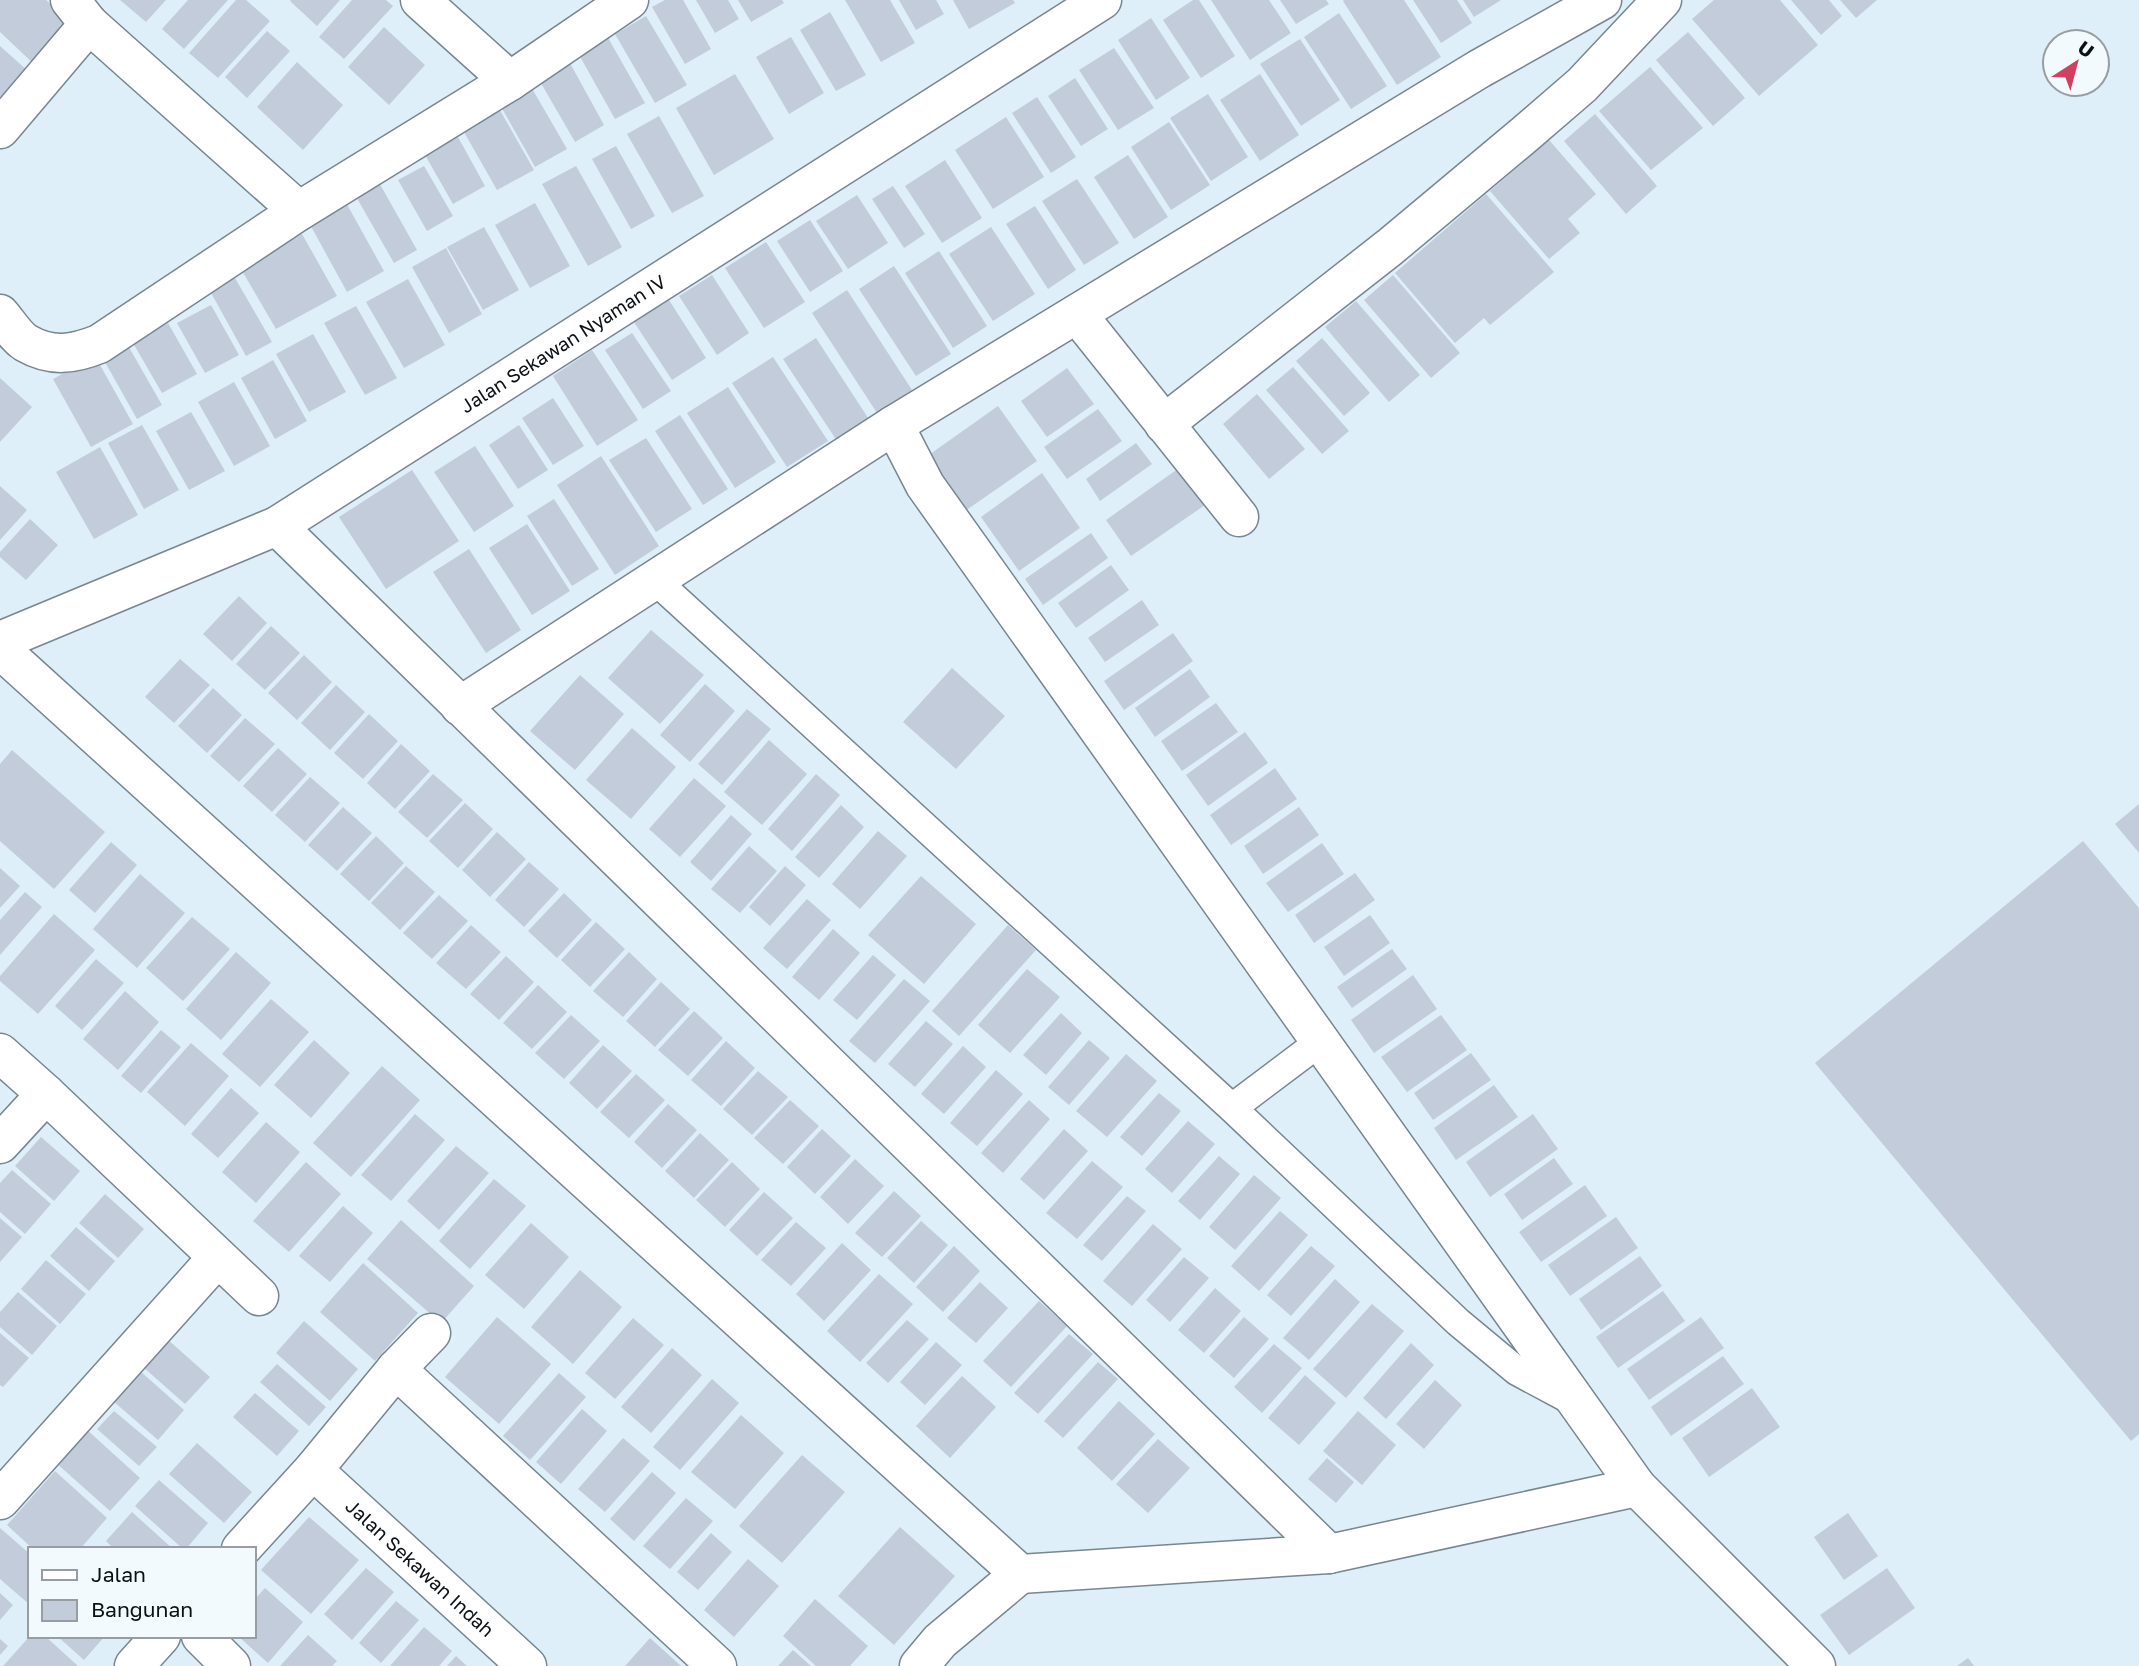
<svg xmlns="http://www.w3.org/2000/svg" width="2139" height="1666" viewBox="0 0 2139 1666" font-family="'Golos Text',sans-serif">
  <style>
    .building { fill: #c3ccda }
    .lines { fill: none; stroke-linecap: round; stroke-linejoin: round }
    .lane-casing { stroke: #77868f; stroke-width: 31 }
    .street-casing { stroke: #77868f; stroke-width: 41 }
    .lane { stroke: #fff; stroke-width: 28 }
    .street { stroke: #fff; stroke-width: 38 }
    .labels { text-anchor: middle; stroke-width: 7; stroke-linejoin: round; paint-order: stroke }
    .street-label { font-size: 19px; fill: #0c1115; stroke: #f3fafe }
  </style>
  <rect width="100%" height="100%" fill="#deeff9"/>
  <path class="building" d="M0 0H46L74 25 36 66 0 32Z
    M120 0H166L146 22Z
    M188 0H228L184 49 162 29Z
    M236 0H246L270 21 218 78 189 53Z
    M291 0H340L317 26 290 1Z
    M352 0H386L393 6 344 59 319 37Z
    M665 0H683L711 49 685 64 652 7Z
    M696 0H728L739 19 715 33Z
    M738 0H782L784 3 751 22Z
    M845 0H890L915 43 881 62Z
    M899 0H936L944 14 916 30Z
    M953 0H1013L1015 3 969 29Z
    M1193 0H1199L1235 56 1201 78 1163 20Z
    M1211 0H1269L1291 33 1250 60Z
    M1280 0H1326L1329 4 1296 24Z
    M1344 0H1404L1441 57 1397 85 1343 1Z
    M1413 0H1457L1472 23 1441 43Z
    M1463 0H1501L1474 17Z
    M1714 0H1780L1818 45 1759 96 1692 19Z
    M1791 0H1829L1842 16 1821 35Z
    M1840 0H1877L1856 18Z
    M830 12 866 75 836 91 800 30Z
    M1339 13 1387 86 1351 109 1304 37Z
    M646 16 687 85 655 103 615 34Z
    M1151 18 1190 78 1156 100 1118 40Z
    M384 27 425 65 389 105 348 67Z
    M267 31 290 51 247 98 225 77Z
    M1688 32 1745 98 1713 126 1656 60Z
    M607 36 645 103 615 119 578 53Z
    M791 37 824 93 789 114 756 57Z
    M1300 39 1340 100 1301 126 1260 64Z
    M0 46 29 72 2 100 0 98Z
    M1114 48 1154 108 1118 130 1079 70Z
    M565 54 604 125 575 142 534 71Z
    M297 62 343 105 303 150 257 107Z
    M1650 67 1703 128 1651 170 1599 111Z
    M735 74 774 139 714 175 676 108Z
    M1260 74 1299 135 1260 161 1220 100Z
    M1075 78 1108 129 1081 146 1048 96Z
    M530 85 567 149 535 167 499 103Z
    M1208 94 1248 157 1211 181 1170 118Z
    M1037 97 1076 157 1051 173 1012 113Z
    M497 105 534 170 497 190 460 125Z
    M1595 114 1657 186 1626 214 1564 141Z
    M659 116 704 196 672 213 627 134Z
    M1006 117 1044 177 993 209 955 150Z
    M1169 122 1210 185 1171 210 1131 147Z
    M458 137 485 186 453 204 425 155Z
    M1549 140 1596 194 1568 219 1580 233 1549 259 1490 191Z
    M616 146 655 216 631 229 592 159Z
    M1128 155 1168 217 1134 239 1094 177Z
    M945 160 982 218 942 243 905 186Z
    M424 166 453 216 427 231 398 180Z
    M576 166 622 247 588 266 542 184Z
    M377 179 417 250 394 263 354 193Z
    M1077 179 1119 243 1084 265 1042 201Z
    M893 186 925 234 904 248 872 199Z
    M1486 194 1554 272 1490 325 1484 318 1455 343 1395 273Z
    M857 195 888 243 848 269 816 221Z
    M344 199 384 271 347 292 307 219Z
    M535 203 570 266 530 288 495 225Z
    M1035 206 1076 270 1048 289 1006 224Z
    M810 220 843 271 810 292 777 241Z
    M484 227 519 290 483 310 447 247Z
    M991 227 1035 294 993 321 949 254Z
    M302 234 337 296 276 329 241 269Z
    M766 242 805 302 764 328 725 268Z
    M446 248 482 314 449 333 412 267Z
    M939 251 987 326 953 348 905 273Z
    M894 266 951 354 916 376 859 289Z
    M712 275 749 333 717 355 679 296Z
    M1393 275 1460 353 1431 378 1364 300Z
    M235 278 272 342 246 356 210 291Z
    M408 279 445 345 404 368 366 302Z
    M847 290 912 390 877 413 812 313Z
    M669 300 706 358 672 380 634 322Z
    M1356 301 1420 375 1389 402 1325 327Z
    M211 305 239 355 205 373 177 323Z
    M356 306 397 378 365 395 324 323Z
    M168 323 197 374 162 393 133 343Z
    M632 333 671 391 643 409 605 350Z
    M313 334 346 392 309 412 276 354Z
    M816 338 872 424 839 444 783 359Z
    M1322 338 1370 393 1344 416 1296 361Z
    M126 342 162 405 137 419 101 355Z
    M592 350 638 420 597 446 553 376Z
    M95 356 133 424 91 447 53 379Z
    M773 357 828 441 787 467 732 383Z
    M273 360 307 421 275 439 241 378Z
    M1293 367 1349 431 1322 454 1266 390Z
    M1067 368 1094 404 1047 437 1021 401Z
    M0 378 32 407 0 442Z
    M234 382 270 446 234 466 198 402Z
    M728 387 776 462 735 488 687 413Z
    M1257 394 1305 449 1269 479 1223 424Z
    M553 398 584 446 553 465 522 418Z
    M998 406 1037 461 965 511 926 457Z
    M1098 409 1122 441 1067 479 1044 447Z
    M191 412 225 471 189 490 156 431Z
    M680 415 728 489 703 505 655 431Z
    M142 425 179 490 144 509 108 443Z
    M519 425 548 470 518 489 489 445Z
    M646 438 692 509 656 532 609 460Z
    M1136 443 1152 464 1100 501 1086 479Z
    M475 446 514 506 474 532 434 472Z
    M100 447 138 515 94 539 56 472Z
    M601 456 659 546 615 575 557 485Z
    M1179 468 1205 505 1131 556 1106 520Z
    M412 470 459 541 386 589 339 517Z
    M1042 473 1080 528 1019 571 981 517Z
    M0 486 27 510 0 540Z
    M554 499 599 569 572 586 527 516Z
    M30 519 58 545 26 580 0 557V552Z
    M527 524 570 591 532 615 489 548Z
    M1091 533 1108 558 1043 605 1025 579Z
    M469 549 521 630 486 653 433 572Z
    M1111 565 1129 590 1076 628 1058 603Z
    M239 596 267 623 232 661 203 634Z
    M1142 600 1159 625 1105 662 1088 638Z
    M271 626 300 653 265 690 236 664Z
    M651 630 704 675 660 724 608 678Z
    M1173 633 1193 661 1124 710 1104 681Z
    M304 655 332 682 297 720 268 693Z
    M180 659 210 685 174 723 145 697Z
    M952 668 1005 716 956 769 903 722Z
    M1190 669 1210 697 1155 737 1135 708Z
    M580 675 624 714 575 770 530 731Z
    M705 684 735 711 690 762 660 735Z
    M336 685 365 712 330 750 301 723Z
    M213 688 242 715 207 753 178 726Z
    M1216 703 1238 732 1182 771 1161 741Z
    M747 709 771 729 722 785 698 764Z
    M369 714 398 741 363 779 334 753Z
    M245 718 275 744 239 782 210 756Z
    M632 728 676 767 631 819 586 780Z
    M1245 732 1268 763 1208 806 1186 775Z
    M769 740 807 774 762 825 724 792Z
    M401 744 430 771 395 809 367 783Z
    M278 748 307 774 272 812 243 786Z
    M12 750 105 832 54 889 0 841V764Z
    M1275 768 1297 799 1231 845 1210 815Z
    M433 774 463 800 427 838 398 812Z
    M816 774 840 795 792 851 768 829Z
    M310 777 340 803 305 842 275 815Z
    M694 778 726 806 680 857 649 829Z
    M465 803 493 829 458 868 429 841Z
    M2139 804V853L2115 824Z
    M841 805 864 827 819 878 795 857Z
    M343 807 372 833 337 871 308 845Z
    M1299 807 1319 835 1263 874 1244 846Z
    M731 815 752 834 711 881 690 862Z
    M878 831 907 856 860 909 832 884Z
    M497 832 526 859 490 897 462 870Z
    M376 836 404 863 369 901 340 874Z
    M2083 841 2139 908V1434L2131 1441 1815 1063Z
    M111 842 137 865 95 913 69 890Z
    M1322 843 1344 874 1288 912 1266 883Z
    M749 846 777 871 740 913 711 889Z
    M529 862 559 889 524 927 495 900Z
    M406 866 435 892 400 930 371 903Z
    M785 866 806 885 770 926 749 907Z
    M0 868 20 886 0 908Z
    M1355 873 1375 900 1314 943 1295 915Z
    M140 874 185 913 137 968 93 929Z
    M921 876 976 924 924 984 868 935Z
    M25 892 42 907 0 955V920Z
    M564 893 592 920 557 958 528 931Z
    M439 895 468 921 432 959 403 933Z
    M807 899 831 920 787 969 763 948Z
    M54 914 95 950 38 1014 0 981V976Z
    M1370 915 1390 943 1344 976 1324 947Z
    M192 917 230 949 183 1001 146 968Z
    M596 922 625 949 590 987 561 960Z
    M471 925 501 952 466 989 436 963Z
    M1008 925 1036 950 959 1036 932 1011Z
    M833 929 860 953 819 1000 792 977Z
    M1392 949 1407 969 1352 1008 1337 987Z
    M236 952 271 983 221 1040 186 1009Z
    M629 952 657 979 623 1017 593 991Z
    M873 955 896 975 857 1020 833 1000Z
    M506 956 534 982 499 1020 470 994Z
    M96 959 124 983 82 1030 55 1006Z
    M1027 969 1060 997 1010 1053 978 1025Z
    M1413 975 1437 1009 1374 1053 1351 1020Z
    M904 979 930 1001 875 1063 849 1041Z
    M661 982 690 1009 655 1047 626 1021Z
    M538 985 567 1012 532 1049 503 1023Z
    M125 991 159 1022 118 1070 83 1039Z
    M271 999 309 1032 260 1087 222 1054Z
    M694 1011 723 1038 688 1076 658 1050Z
    M1061 1013 1082 1033 1046 1075 1023 1055Z
    M571 1015 600 1041 564 1079 535 1053Z
    M1441 1015 1467 1050 1407 1092 1381 1057Z
    M926 1021 953 1044 915 1087 888 1064Z
    M161 1030 181 1047 141 1093 121 1076Z
    M314 1040 350 1073 311 1118 274 1085Z
    M1089 1040 1110 1058 1069 1105 1048 1087Z
    M726 1041 755 1068 721 1106 691 1080Z
    M191 1043 229 1076 185 1126 147 1092Z
    M603 1045 632 1071 597 1109 569 1083Z
    M963 1046 986 1067 944 1114 921 1094Z
    M1471 1053 1491 1080 1433 1120 1414 1093Z
    M1126 1054 1157 1081 1107 1137 1076 1111Z
    M382 1066 420 1100 351 1177 313 1143Z
    M996 1070 1023 1094 977 1146 950 1123Z
    M758 1071 788 1097 752 1135 723 1109Z
    M636 1074 665 1100 629 1138 600 1112Z
    M1494 1085 1518 1117 1456 1160 1434 1128Z
    M231 1088 259 1113 218 1158 191 1134Z
    M1159 1093 1181 1111 1142 1156 1120 1137Z
    M790 1100 819 1126 783 1164 754 1138Z
    M1029 1100 1050 1119 1003 1173 981 1153Z
    M668 1104 697 1130 662 1168 634 1142Z
    M415 1114 445 1140 391 1201 361 1175Z
    M1533 1114 1558 1149 1490 1197 1466 1162Z
    M1188 1121 1215 1144 1172 1193 1145 1169Z
    M266 1122 300 1152 256 1203 222 1172Z
    M822 1129 851 1156 815 1194 787 1167Z
    M1064 1129 1088 1151 1044 1200 1020 1179Z
    M700 1133 729 1160 694 1198 665 1171Z
    M41 1137 80 1171 54 1201 15 1166Z
    M456 1146 489 1173 439 1230 407 1201Z
    M1219 1156 1240 1174 1200 1220 1178 1201Z
    M1554 1158 1573 1184 1522 1220 1504 1194Z
    M855 1159 884 1186 848 1224 820 1197Z
    M1092 1161 1123 1187 1077 1239 1046 1213Z
    M306 1162 341 1194 289 1252 253 1221Z
    M732 1162 760 1189 725 1227 696 1200Z
    M12 1170 51 1204 25 1234 0 1212V1183Z
    M1254 1175 1281 1198 1235 1250 1209 1227Z
    M494 1179 526 1206 470 1269 439 1241Z
    M1585 1185 1607 1216 1541 1262 1519 1232Z
    M894 1191 921 1216 882 1257 855 1233Z
    M764 1192 793 1218 757 1256 729 1230Z
    M105 1194 144 1229 118 1258 79 1223Z
    M1127 1196 1146 1211 1102 1261 1083 1245Z
    M343 1206 373 1233 330 1282 299 1256Z
    M1280 1211 1308 1235 1259 1291 1231 1266Z
    M1616 1217 1638 1248 1570 1296 1548 1265Z
    M0 1218 22 1237 0 1262Z
    M401 1220 474 1286 441 1323 367 1259Z
    M921 1221 948 1245 914 1283 887 1258Z
    M796 1222 826 1248 791 1286 761 1260Z
    M531 1223 569 1257 524 1309 485 1275Z
    M1153 1224 1182 1249 1132 1306 1103 1281Z
    M76 1227 115 1261 89 1291 50 1256Z
    M842 1243 871 1270 824 1321 796 1294Z
    M954 1246 980 1271 943 1312 916 1287Z
    M1311 1246 1335 1266 1291 1316 1267 1295Z
    M1640 1256 1662 1286 1601 1330 1579 1299Z
    M1184 1257 1209 1278 1170 1322 1146 1300Z
    M46 1260 86 1294 60 1324 21 1289Z
    M363 1263 418 1313 375 1361 320 1312Z
    M580 1270 622 1307 573 1364 531 1327Z
    M879 1274 913 1304 860 1362 827 1331Z
    M1335 1279 1360 1302 1309 1360 1283 1338Z
    M980 1282 1008 1308 976 1343 947 1318Z
    M1215 1288 1241 1311 1204 1353 1178 1330Z
    M1663 1291 1685 1321 1618 1368 1596 1337Z
    M18 1292 57 1326 32 1355 0 1327V1312Z
    M1039 1301 1067 1326 1011 1387 983 1361Z
    M1372 1304 1404 1331 1346 1398 1313 1369Z
    M497 1317 551 1364 499 1424 445 1377Z
    M1244 1317 1269 1339 1234 1378 1209 1356Z
    M1701 1317 1724 1348 1649 1400 1627 1369Z
    M633 1318 664 1345 615 1399 585 1373Z
    M907 1320 929 1339 888 1383 866 1363Z
    M304 1321 358 1369 330 1401 276 1353Z
    M0 1333 29 1358 3 1387 0 1385Z
    M1069 1334 1093 1354 1038 1414 1014 1393Z
    M167 1339 210 1377 185 1404 143 1367Z
    M936 1342 962 1365 925 1405 900 1382Z
    M1411 1343 1434 1365 1386 1419 1363 1398Z
    M1274 1344 1302 1368 1262 1413 1234 1387Z
    M672 1348 702 1375 651 1433 621 1407Z
    M1723 1356 1744 1384 1671 1436 1651 1407Z
    M1098 1362 1118 1379 1063 1438 1044 1421Z
    M277 1364 326 1407 309 1426 260 1382Z
    M140 1371 184 1410 158 1440 113 1401Z
    M559 1373 586 1397 530 1460 503 1436Z
    M1305 1375 1336 1403 1299 1445 1268 1418Z
    M962 1376 996 1407 950 1458 916 1426Z
    M712 1379 739 1403 680 1470 653 1447Z
    M1435 1380 1462 1405 1424 1449 1396 1424Z
    M1752 1388 1780 1427 1709 1477 1682 1438Z
    M255 1393 299 1431 277 1456 233 1417Z
    M1119 1401 1155 1434 1112 1481 1077 1448Z
    M582 1409 607 1431 561 1484 536 1462Z
    M114 1411 157 1447 139 1466 97 1429Z
    M1358 1411 1396 1445 1362 1485 1323 1451Z
    M741 1415 784 1453 735 1509 691 1472Z
    M85 1428 140 1478 110 1511 55 1462Z
    M623 1438 650 1461 605 1512 578 1489Z
    M1158 1439 1190 1468 1148 1513 1116 1484Z
    M197 1443 252 1492 224 1523 169 1474Z
    M802 1455 845 1492 782 1563 739 1526Z
    M1327 1458 1354 1482 1336 1503 1308 1479Z
    M55 1471 107 1518 80 1549H33L7 1525Z
    M652 1472 676 1493 634 1541 610 1519Z
    M159 1480 208 1523 186 1549H183L135 1506Z
    M686 1498 713 1521 670 1569 643 1546Z
    M132 1512 173 1549H114L106 1541Z
    M1848 1513 1878 1556 1844 1580 1814 1537Z
    M309 1517 359 1560 311 1614 261 1570Z
    M900 1527 955 1576 894 1645 838 1596Z
    M0 1528 30 1554V1605L0 1579Z
    M711 1533 732 1552 698 1590 677 1572Z
    M748 1559 779 1586 734 1637 704 1610Z
    M366 1568 394 1592 352 1640 324 1614Z
    M1887 1568 1915 1608 1849 1655 1820 1615Z
    M265 1588 303 1622 268 1663 238 1636H254V1600Z
    M0 1593 13 1605 0 1620Z
    M815 1599 868 1646 850 1666H816L783 1636Z
    M396 1601 419 1620 381 1663 359 1643Z
    M424 1627 452 1651 439 1666H390Z
    M308 1635 337 1661 332 1666H280Z
    M30 1636H45L78 1666H3Z
    M57 1636H105L84 1660Z
    M650 1638 681 1666H625Z
    M0 1639 8 1646 0 1655Z
    M793 1650 811 1666H778Z
    M456 1656 467 1666H447Z
    M1968 1658 1974 1666H1957Z"/>
  <g class="lines">
    <g class="lane-casing">
      <path id="lane" d="M655 580 1232 1108 1458 1322 1517 1371 1573 1401
        M1232 1108 1321 1041"/>
    </g>
    <g class="street-casing">
      <g id="street">
        <path d="M70 0 89 24 299 211"/>
        <path d="M420 0 510 81"/>
        <path d="M0 129 89 24"/>
        <path d="M0 314C8 323 16 337 26 343 52 358 74 354 99 344L299 211 510 81 629 0"/>
        <path d="M1077 314 1239 517"/>
        <path d="M1164 424 1390 247 1524 135 1582 85 1662 0"/>
        <path d="M894 425 925 485 1637 1487"/>
        <path d="M277 526 1329 1554"/>
        <path id="s1" d="M0 641 277 526 1102 0"/>
        <path d="M0 649 1020 1574 1329 1554 1637 1487 1816 1666"/>
        <path d="M460 706 894 425 1479 69 1602 0"/>
        <path d="M0 1053 46 1094 259 1296"/>
        <path d="M0 1144 46 1094"/>
        <path d="M396 1369 717 1666"/>
        <path id="s2" d="M313 1470 527 1666"/>
        <path d="M0 1500 217 1258"/>
        <path d="M241 1549 313 1470 396 1369 431 1333"/>
        <path d="M201 1636 231 1666"/>
        <path d="M134 1666 161 1636"/>
        <path d="M919 1666 940 1641 1020 1574"/>
      </g>
    </g>
    <use href="#lane" class="lane"/>
    <use href="#street" class="street"/>
  </g>
  <g class="labels">
    <g class="street-label">
      <text dy="7" stroke="none"><textPath href="#s1" startOffset="639">Jalan Sekawan Nyaman IV</textPath></text>
      <text dy="7" stroke="none"><textPath href="#s2" startOffset="145">Jalan Sekawan Indah</textPath></text>
    </g>
  </g>
  <rect x="28" y="1547" width="228" height="91" fill="#f3fafe" stroke="#979da1" stroke-width="2"/>
  <rect x="42" y="1570" width="35" height="10" fill="#ffffff" stroke="#979da1" stroke-width="2"/>
  <text x="91" y="1582" font-size="21" fill="#0c1115">Jalan</text>
  <rect x="42" y="1600" width="35" height="21" fill="#c3ccda" stroke="#979da1" stroke-width="2"/>
  <text x="91" y="1617" font-size="21" fill="#0c1115">Bangunan</text>
  <g transform="translate(2076 63) rotate(36)"><circle r="33" fill="#f3fafe" stroke="#979da1" stroke-width="2"/>
  <path d="M0-5L12 26L0 18L-12 26Z" fill="#d04161"/>
  <text y="-10" font-size="19" font-weight="bold" text-anchor="middle" fill="#0c1115">U</text>
  </g>
</svg>
